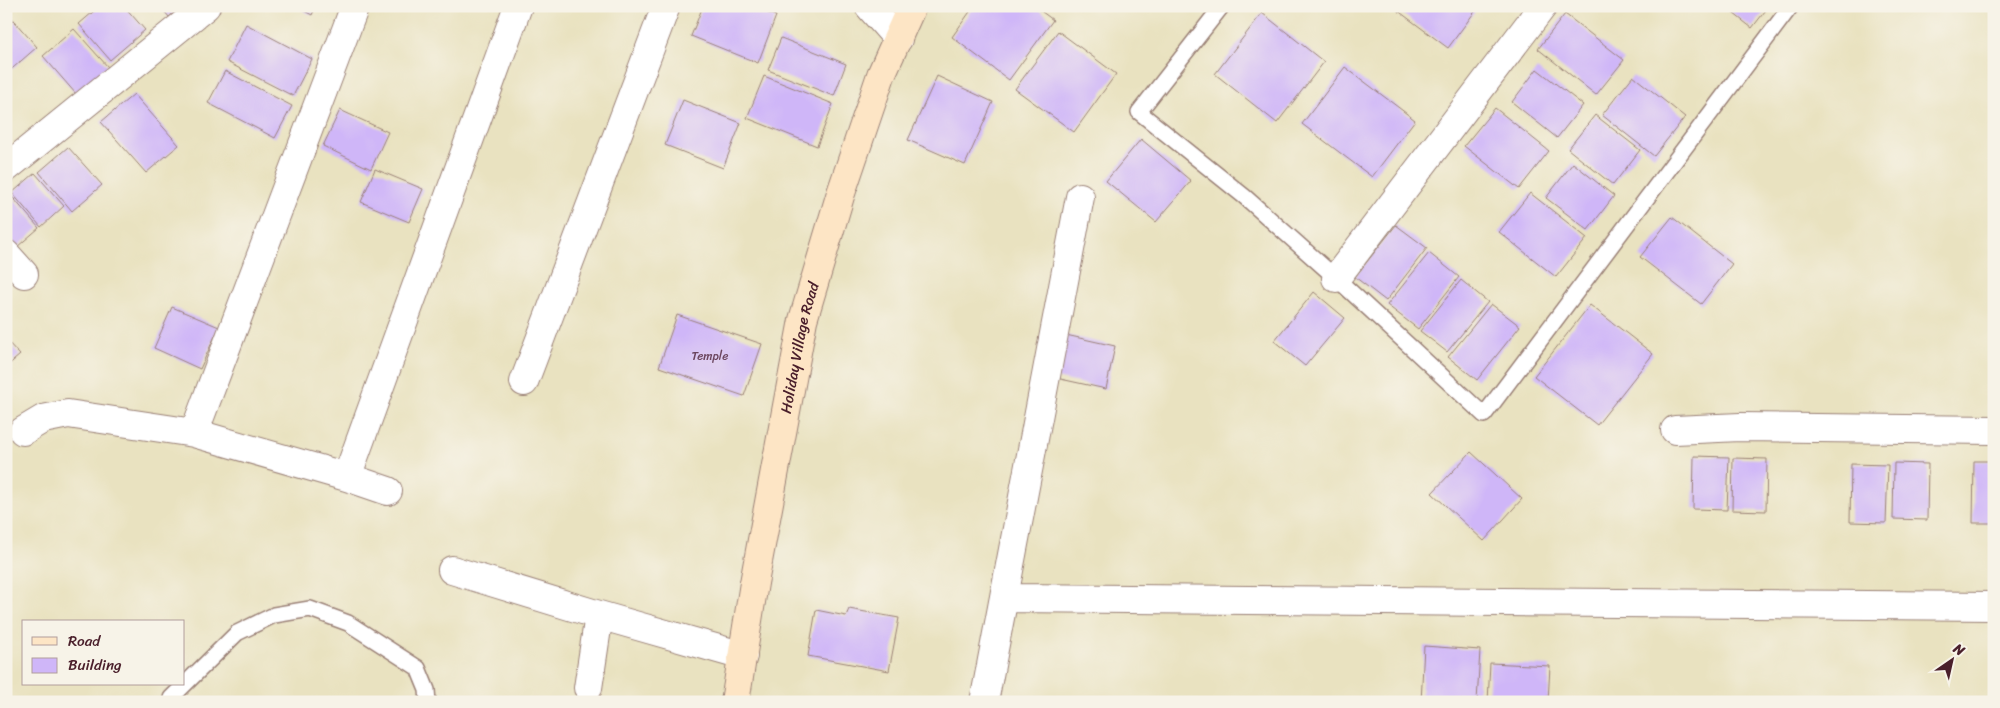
<svg xmlns="http://www.w3.org/2000/svg" width="2000" height="708" viewBox="0 0 2000 708" font-family="Sriracha,sans-serif">
  <style>
    .building { fill: #cfb6f8 }
    .lines { fill: none; stroke-linecap: round; stroke-linejoin: round }
    .lane-casing { stroke: #9a8076; stroke-width: 18 }
    .street-casing { stroke: #9a8076; stroke-width: 30 }
    .secondary-casing { stroke: #9a8076; stroke-width: 30 }
    .lane { stroke: #fff; stroke-width: 15 }
    .street { stroke: #fff; stroke-width: 28 }
    .secondary { stroke: #fde5c5; stroke-width: 28 }
    .labels { text-anchor: middle; stroke-width: 4.5; stroke-linejoin: round; paint-order: stroke }
    .number-label { font-size: 12px; fill: #6b455e }
    .street-label { font-size: 15px; fill: #4a1f2b; stroke: #f7f3e8 }
  </style>
  <rect width="100%" height="100%" fill="#f7f3e8"/>
  <filter id="ink" filterUnits="userSpaceOnUse"><feTurbulence type="fractalNoise" baseFrequency=".02" numOctaves="2"/><feDisplacementMap in="SourceGraphic" scale="10" xChannelSelector="R" yChannelSelector="G"/><feConvolveMatrix kernelMatrix="1 2 1 2 8 2 1 2 1" color-interpolation-filters="sRGB"/></filter>
  <filter id="wash" filterUnits="userSpaceOnUse"><feTurbulence type="fractalNoise" baseFrequency=".0096" numOctaves="4" result="noise"/><feDisplacementMap in="SourceGraphic" scale="20" xChannelSelector="R" yChannelSelector="G"/><feGaussianBlur stdDeviation="1.12" result="paint"/><feColorMatrix in="noise" values="0 0 0 0 0 0 0 0 0 0 0 0 0 0 0 0 0 1.4 0 .05"/><feComposite in="paint" operator="in"/></filter>
  <g filter="url(#wash)">
    <rect width="100%" height="100%" fill="#e9e2c0"/>
    <g id="blocks">
      <path class="building" d="M100 6H124L145 30 110 60 79 24Z
        M160 6H182L169 17Z
        M295 6H316L312 15Z
        M703 6H751L776 16 758 63 691 36Z
        M974 6H1034L1053 20 1009 80 952 37Z
        M1400 6H1479L1448 48 1397 10Z
        M1724 6H1769L1752 28Z
        M7 13 37 47 6 74V14Z
        M1262 13 1324 62 1277 123 1215 74Z
        M1565 14 1624 60 1596 95 1538 49Z
        M246 24 312 59 293 96 227 62Z
        M74 29 108 67 76 94 43 56Z
        M1058 31 1116 74 1074 132 1015 89Z
        M781 38 846 64 834 96 768 70Z
        M1345 67 1415 120 1372 177 1302 124Z
        M1537 69 1583 105 1557 138 1512 102Z
        M225 71 292 106 275 138 208 103Z
        M764 76 833 104 817 146 747 118Z
        M937 76 993 102 965 165 908 140Z
        M1633 76 1685 117 1654 156 1602 115Z
        M134 94 179 145 146 173 101 122Z
        M683 100 741 123 723 168 665 145Z
        M1495 108 1549 151 1519 189 1464 146Z
        M340 110 388 132 371 169 323 146Z
        M1595 115 1640 150 1613 185 1568 149Z
        M1141 139 1191 181 1156 222 1106 181Z
        M68 147 102 185 72 211 39 172Z
        M1573 163 1614 196 1588 230 1546 198Z
        M375 169 423 189 409 222 361 202Z
        M35 173 64 206 41 227 12 193Z
        M8 192 39 228 17 247 6 235V194Z
        M1530 193 1587 238 1556 277 1499 232Z
        M1672 217 1732 264 1701 304 1640 257Z
        M1396 225 1427 248 1386 301 1355 277Z
        M1429 253 1459 277 1418 329 1387 305Z
        M1461 280 1488 302 1447 352 1420 331Z
        M1314 292 1345 318 1305 366 1274 341Z
        M1491 304 1520 326 1477 380 1448 357Z
        M1590 305 1653 354 1597 425 1534 376Z
        M172 307 219 327 200 369 154 348Z
        M677 315 762 344 744 396 659 367Z
        M1066 335 1115 346 1106 389 1056 378Z
        M6 340 20 355 6 367Z
        M1471 452 1522 499 1484 541 1432 493Z
        M1694 456 1729 457 1727 510 1693 509Z
        M1733 458 1767 459 1766 511 1732 510Z
        M1974 461H1994V523H1973Z
        M1894 463 1928 464 1927 520 1893 519Z
        M1851 464 1888 465 1886 523 1850 522Z
        M849 609 899 618 889 671 808 656 816 610 846 616Z
        M1424 646 1480 650 1477 702H1421Z
        M1490 663 1550 666 1548 702H1488Z"/>
    </g>
  </g>
  <g filter="url(#ink)">
    <use href="#blocks" fill-opacity="0" stroke="#9a8076" stroke-width="1"/>
    <g class="lines">
      <g class="lane-casing">
        <path id="lane" d="M1222 6 1139 112 1245 197 1336 278 1484 415 1791 6
          M171 698 237 633 274 615 310 609 348 623 418 668 427 690 428 702"/>
      </g>
      <g class="street-casing">
        <path id="street" d="M869 6 898 39
          M6 168 206 6
          M6 254 24 274
          M1336 278 1543 6
          M524 382 666 6
          M1675 430 1740 427 1994 430
          M23 431 43 419 68 414 194 433 347 477 388 491
          M194 433 355 6
          M347 477 518 6
          M452 570 599 615 743 656
          M1005 598 1994 606
          M588 688 599 615
          M984 702 1080 197"/>
      </g>
      <g class="secondary-casing">
        <g id="secondary">
          <path id="s1" d="M735 702 754 583 803 320 840 196 881 75 912 6"/>
        </g>
      </g>
      <use href="#lane" class="lane"/>
      <use href="#street" class="street"/>
      <use href="#secondary" class="secondary"/>
    </g>
  </g>
  <g class="labels">
    <g class="number-label">
      <text x="710" y="360">Temple</text>
    </g>
    <g class="street-label">
      <text dy="5" stroke="none"><textPath href="#s1" startOffset="360">Holiday Village Road</textPath></text>
    </g>
  </g>
  <rect width="2000" height="708" fill="none" stroke="#f7f3e8" stroke-width="25"/>
  <rect x="22" y="620" width="162" height="65" fill="#f7f3e8" stroke="#b29e9c"/>
  <rect x="32" y="637" width="25" height="8" fill="#fde5c5" stroke="#b29e9c"/>
  <text x="68" y="646" font-size="15" fill="#4a1f2b">Road</text>
  <rect x="32" y="658" width="25" height="15" fill="#cfb6f8" stroke="#b29e9c"/>
  <text x="68" y="670" font-size="15" fill="#4a1f2b">Building</text>
  <g transform="translate(1952 660) rotate(34)" stroke="#f7f3e8" stroke-width="4" paint-order="stroke">
  <path d="M0-4L9 19L0 12L-9 19Z" fill="#4a1f2b"/>
  <text y="-8" font-size="14" font-weight="bold" text-anchor="middle" fill="#4a1f2b">N</text>
  </g>
</svg>
